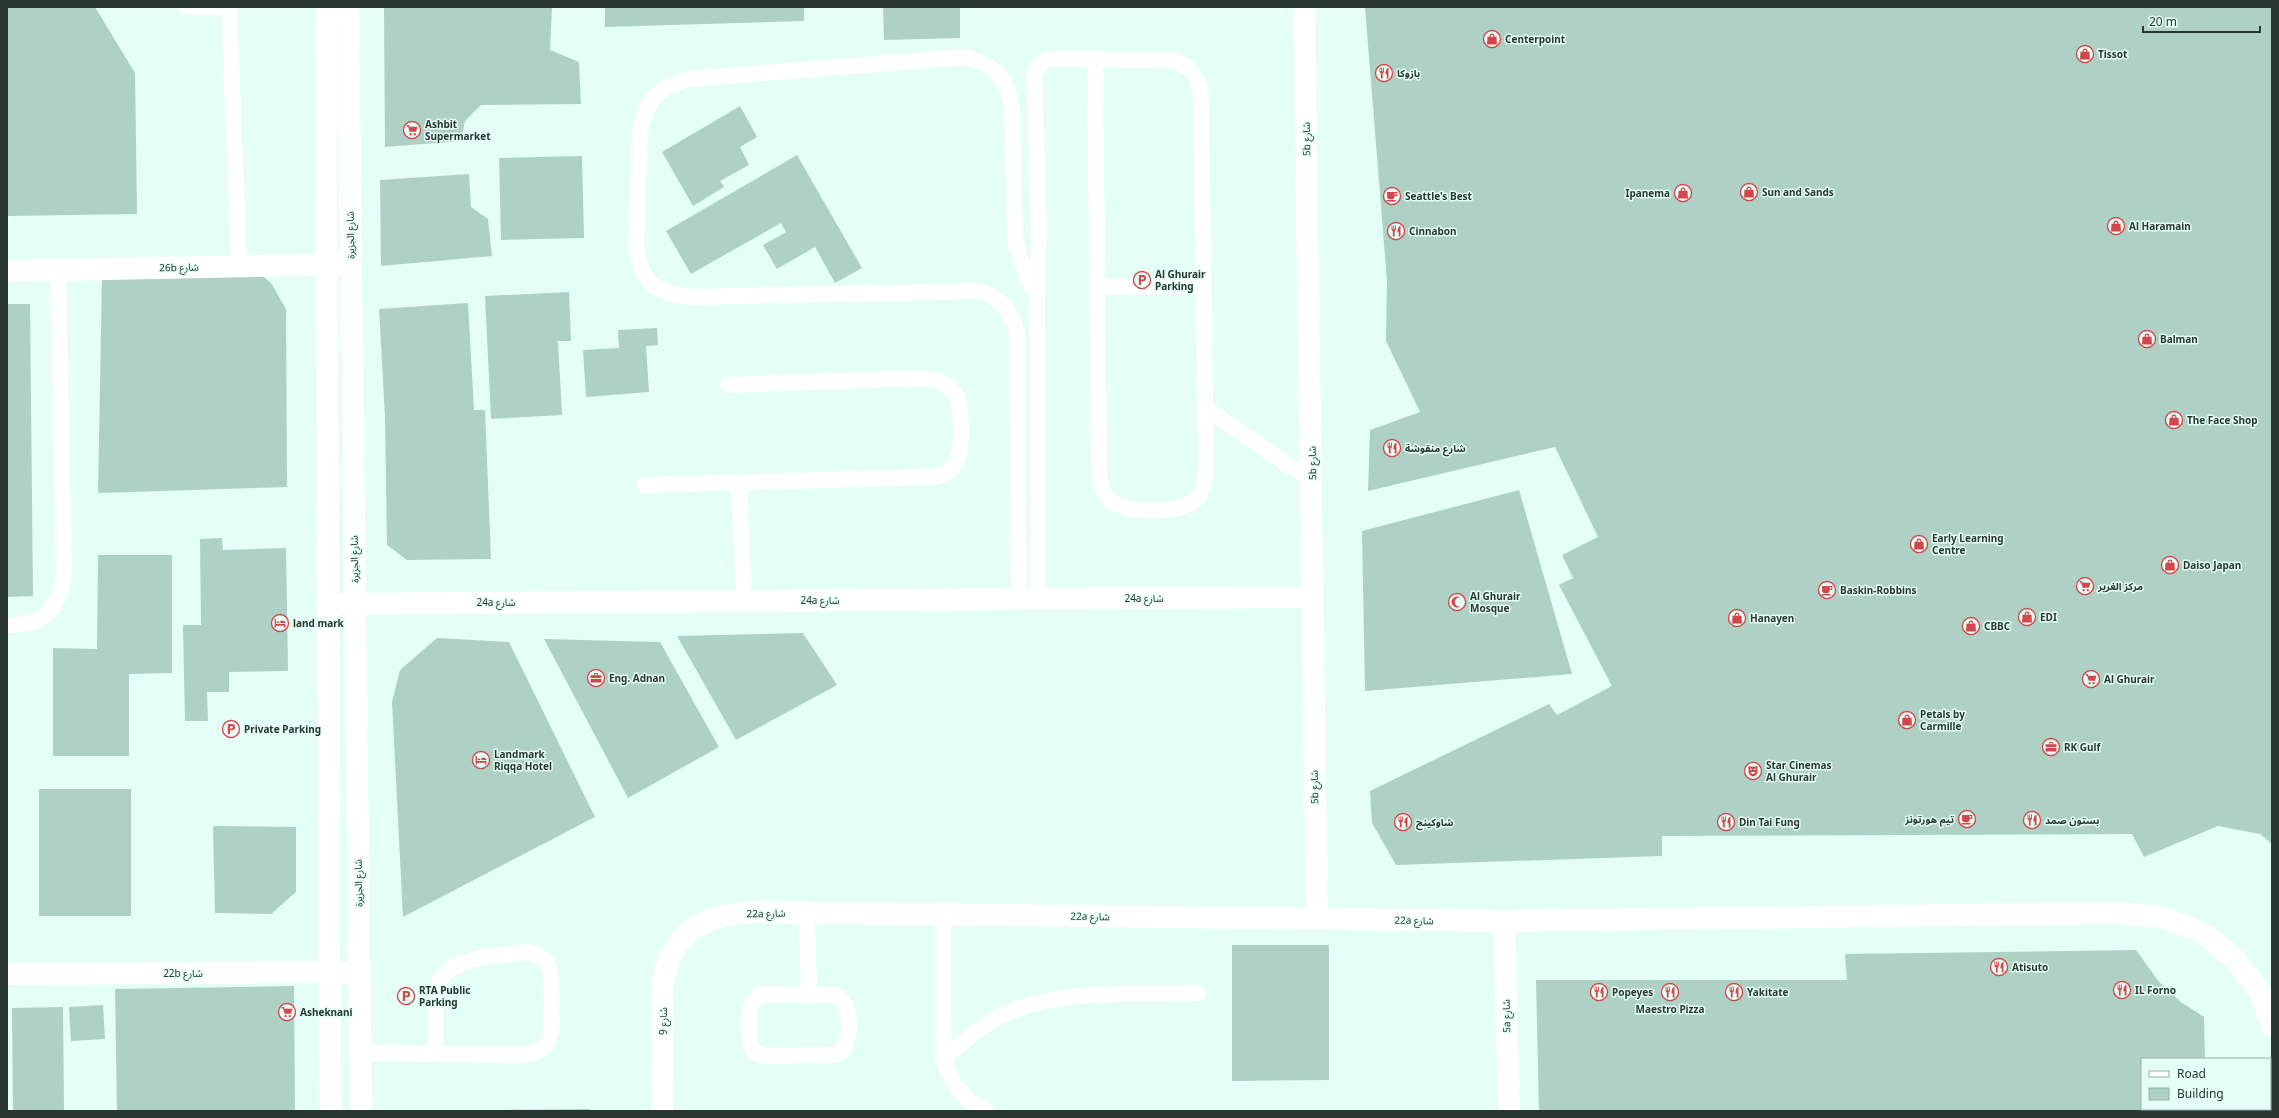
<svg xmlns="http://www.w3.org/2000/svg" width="2279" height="1118" viewBox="0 0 2279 1118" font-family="'Noto Sans','Noto Sans Arabic',sans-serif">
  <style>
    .building { fill: #afd0c4 }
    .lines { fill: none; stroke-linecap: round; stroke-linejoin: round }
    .lane { stroke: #fff; stroke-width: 16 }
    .street { stroke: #fff; stroke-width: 22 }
    .secondary { stroke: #fff; stroke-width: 22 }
    .labels { text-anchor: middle; stroke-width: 3; stroke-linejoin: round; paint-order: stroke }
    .poi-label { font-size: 10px; font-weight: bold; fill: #293631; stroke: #e4fff5; text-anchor: start }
    .street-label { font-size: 10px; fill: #293631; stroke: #e4fff5 }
  </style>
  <rect width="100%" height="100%" fill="#e4fff5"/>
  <path class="building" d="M7 7H95L135 73 137 214 7 216Z
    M384 7H552L550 50 579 62 581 104 481 105 465 121 461 141 385 147Z
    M605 7H804V21L605 27Z
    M883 7H960V38L884 40Z
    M1365 7H2272V844L2260 834 2218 826 2144 857 2132 834 1662 836V856L1396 865 1372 823 1370 791 1549 704 1557 715 1612 686 1559 585 1573 578 1562 555 1598 537 1555 447 1368 491 1370 430 1420 412 1386 341 1387 281Z
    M740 106 757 137 740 147 749 165 720 181 724 187 693 206 662 152Z
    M797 155 862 268 835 283 815 247 777 269 763 245 786 232 781 223 691 274 666 231Z
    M582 156 584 238 501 240 499 158Z
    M469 174 471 207 488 219 492 256 381 266 380 180Z
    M259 273 271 283 286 309 287 487 98 493 102 278Z
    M569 292 571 341H558L562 415 491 419 485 296Z
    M468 303 474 410H485L491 559 407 560 387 545 385 416 379 309Z
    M7 304H30L33 596 7 597Z
    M657 328 658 345 646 346 649 392 586 397 583 350 619 348 618 330Z
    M1519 490 1572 674 1365 691 1362 531Z
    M222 538 223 550 286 548 288 671 229 672V692H207L208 721H185L183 625H201L200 539Z
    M98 555H172V673L129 674V756H53V648L97 649Z
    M803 633 837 685 736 740 677 636Z
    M437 638 509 642 595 817 403 917 392 702 400 670Z
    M544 639 660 642 719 747 628 798Z
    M39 789H131V916H39Z
    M213 826 296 827V892L271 914 215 913Z
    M1232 945H1329V1080L1232 1081Z
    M2136 950 2159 982 2181 1002 2204 1017 2205 1059H2142V1109H2206V1111H1539L1536 980H1847L1845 954Z
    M294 986 295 1111H117L115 989Z
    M103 1005 105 1039 71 1041 69 1007Z
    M63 1007 64 1110 13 1111 12 1008Z
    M590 1109V1111H496V1110Z"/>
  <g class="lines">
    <path class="lane" d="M187 7H217
      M229 7 239 266
      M1097 287 1203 286
      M1037 297 1039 227 1034 75C1037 66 1041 62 1050 59L1173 60C1191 67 1199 77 1201 96L1206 470C1205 480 1204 491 1196 499 1180 514 1128 514 1111 501 1102 494 1100 483 1099 473L1095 58
      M1205 408 1312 481
      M739 482 744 601
      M644 485 934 477C944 475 951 471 956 462 963 451 962 405 955 394 949 384 938 380 926 378L728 385
      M1019 599 1017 333C1011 311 1002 299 980 291L689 297C654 294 638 278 636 242L640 133C645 101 658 87 689 79L966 57C996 66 1008 79 1012 110L1015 239 1020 259 1037 298 1038 598
      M7 625C45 626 60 608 64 572L58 270
      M807 913 809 994
      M943 914V1059L953 1083 970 1102 988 1111
      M761 994 837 995C852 1005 854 1047 836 1055L764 1056 754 1052 751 1046C749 1029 744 1004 761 994Z
      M360 1053 520 1055C557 1053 552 1027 551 999 551 988 552 975 548 965 543 956 534 953 525 952 500 956 449 956 439 983 433 998 436 1037 436 1054
      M943 1059C959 1045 975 1031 993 1020 1050 987 1134 995 1198 993"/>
    <path class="street" d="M1304 7 1317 919
      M7 271 351 264
      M328 604 1312 597
      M1504 921 1509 1111
      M7 974 359 972
      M662 1111C662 1082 662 1054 663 1025 663 1010 660 991 664 976 675 930 705 916 749 912L1504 921 2118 913 2161 917 2201 932 2234 958 2260 992 2272 1026"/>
    <path class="secondary" d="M326 7 330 1111
      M348 7 361 1111"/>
  </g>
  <defs>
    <g id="shop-ring" transform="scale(0.9)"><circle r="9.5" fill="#e4fff5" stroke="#d5454c" stroke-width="1.5"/><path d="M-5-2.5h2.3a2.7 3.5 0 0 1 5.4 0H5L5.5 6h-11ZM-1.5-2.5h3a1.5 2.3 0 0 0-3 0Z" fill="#d5454c"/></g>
    <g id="restaurant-ring" transform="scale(0.9)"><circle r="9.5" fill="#e4fff5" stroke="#d5454c" stroke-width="1.5"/><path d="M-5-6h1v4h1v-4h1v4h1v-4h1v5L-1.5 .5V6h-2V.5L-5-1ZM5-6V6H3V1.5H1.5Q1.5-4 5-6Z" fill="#d5454c"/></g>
    <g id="supermarket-ring" transform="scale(0.9)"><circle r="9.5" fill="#e4fff5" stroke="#d5454c" stroke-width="1.5"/><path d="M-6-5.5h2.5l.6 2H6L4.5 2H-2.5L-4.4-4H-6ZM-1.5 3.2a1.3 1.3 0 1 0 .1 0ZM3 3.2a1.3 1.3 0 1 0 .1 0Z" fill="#d5454c"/></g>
    <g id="cafe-ring" transform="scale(0.9)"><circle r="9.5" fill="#e4fff5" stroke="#d5454c" stroke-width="1.5"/><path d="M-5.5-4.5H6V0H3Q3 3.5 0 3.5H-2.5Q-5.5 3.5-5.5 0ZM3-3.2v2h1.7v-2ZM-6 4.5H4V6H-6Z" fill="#d5454c"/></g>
    <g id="parking-ring" transform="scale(0.9)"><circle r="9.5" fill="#e4fff5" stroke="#d5454c" stroke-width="1.5"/><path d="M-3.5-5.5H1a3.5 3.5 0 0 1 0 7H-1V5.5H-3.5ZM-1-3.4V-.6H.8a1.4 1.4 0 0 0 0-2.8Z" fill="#d5454c"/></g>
    <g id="mosque-ring" transform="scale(0.9)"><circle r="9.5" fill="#e4fff5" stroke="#d5454c" stroke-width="1.5"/><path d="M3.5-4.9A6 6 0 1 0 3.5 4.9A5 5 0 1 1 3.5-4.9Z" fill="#d5454c"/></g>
    <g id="hotel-ring" transform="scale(0.9)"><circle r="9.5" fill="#e4fff5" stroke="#d5454c" stroke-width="1.5"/><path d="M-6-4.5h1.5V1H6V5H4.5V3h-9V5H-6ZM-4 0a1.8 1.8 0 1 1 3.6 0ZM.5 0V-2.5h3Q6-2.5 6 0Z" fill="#d5454c"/></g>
    <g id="office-ring" transform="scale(0.9)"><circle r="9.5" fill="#e4fff5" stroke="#d5454c" stroke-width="1.5"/><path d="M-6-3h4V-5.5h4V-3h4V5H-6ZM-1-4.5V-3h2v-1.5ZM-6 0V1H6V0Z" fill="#d5454c"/></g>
    <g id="theatre-ring" transform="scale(0.9)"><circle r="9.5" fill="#e4fff5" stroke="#d5454c" stroke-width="1.5"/><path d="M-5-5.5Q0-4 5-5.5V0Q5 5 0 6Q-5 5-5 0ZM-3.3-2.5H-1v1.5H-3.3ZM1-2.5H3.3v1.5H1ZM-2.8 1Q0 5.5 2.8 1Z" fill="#d5454c"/></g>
  </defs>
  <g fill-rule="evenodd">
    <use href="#shop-ring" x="1492" y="39"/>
    <use href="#shop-ring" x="2085" y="54"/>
    <use href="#restaurant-ring" x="1384" y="73"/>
    <use href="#supermarket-ring" x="412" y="130"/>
    <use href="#shop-ring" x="1749" y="192"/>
    <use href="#shop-ring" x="1683" y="193"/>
    <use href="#cafe-ring" x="1392" y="196"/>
    <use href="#shop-ring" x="2116" y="226"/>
    <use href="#restaurant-ring" x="1396" y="231"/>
    <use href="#parking-ring" x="1142" y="280"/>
    <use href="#shop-ring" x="2147" y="339"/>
    <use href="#shop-ring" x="2174" y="420"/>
    <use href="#restaurant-ring" x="1392" y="448"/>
    <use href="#shop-ring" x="1919" y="544"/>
    <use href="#shop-ring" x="2170" y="565"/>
    <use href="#supermarket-ring" x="2085" y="586"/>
    <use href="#cafe-ring" x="1827" y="590"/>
    <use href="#mosque-ring" x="1457" y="602"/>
    <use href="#shop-ring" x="2027" y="617"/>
    <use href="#shop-ring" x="1737" y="618"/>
    <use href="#hotel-ring" x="280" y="623"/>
    <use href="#shop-ring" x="1971" y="626"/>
    <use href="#office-ring" x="596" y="678"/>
    <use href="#supermarket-ring" x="2091" y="679"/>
    <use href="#shop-ring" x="1907" y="720"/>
    <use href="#parking-ring" x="231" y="729"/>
    <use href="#office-ring" x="2051" y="747"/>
    <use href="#hotel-ring" x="481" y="760"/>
    <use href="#theatre-ring" x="1753" y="771"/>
    <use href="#cafe-ring" x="1967" y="819"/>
    <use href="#restaurant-ring" x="2032" y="820"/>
    <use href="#restaurant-ring" x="1403" y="822"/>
    <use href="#restaurant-ring" x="1726" y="822"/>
    <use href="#restaurant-ring" x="1999" y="967"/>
    <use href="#restaurant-ring" x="2122" y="990"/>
    <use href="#restaurant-ring" x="1599" y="992"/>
    <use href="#restaurant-ring" x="1670" y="992"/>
    <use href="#restaurant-ring" x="1734" y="992"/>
    <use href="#parking-ring" x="406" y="996"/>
    <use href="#supermarket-ring" x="287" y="1012"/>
  </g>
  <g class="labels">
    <g class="poi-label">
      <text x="1505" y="43">Centerpoint</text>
      <text x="2098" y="58">Tissot</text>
      <text x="1397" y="77">بازوكا</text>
      <text x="425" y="128">Ashbit<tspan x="425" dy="12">Supermarket</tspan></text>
      <text x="1762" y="196">Sun and Sands</text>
      <text x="1670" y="197" text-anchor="end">Ipanema</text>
      <text x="1405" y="200">Seattle's Best</text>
      <text x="2129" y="230">Al Haramain</text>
      <text x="1409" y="235">Cinnabon</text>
      <text x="1155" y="278">Al Ghurair<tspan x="1155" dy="12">Parking</tspan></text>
      <text x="2160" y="343">Balman</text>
      <text x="2187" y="424">The Face Shop</text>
      <text x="1405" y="452">شارع منقوشة</text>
      <text x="1932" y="542">Early Learning<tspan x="1932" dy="12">Centre</tspan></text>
      <text x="2183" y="569">Daiso Japan</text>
      <text x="2098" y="590">مركز الغرير</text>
      <text x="1840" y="594">Baskin-Robbins</text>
      <text x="1470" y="600">Al Ghurair<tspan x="1470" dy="12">Mosque</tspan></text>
      <text x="2040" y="621">EDI</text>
      <text x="1750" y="622">Hanayen</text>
      <text x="293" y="627">land mark</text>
      <text x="1984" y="630">CBBC</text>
      <text x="609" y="682">Eng. Adnan</text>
      <text x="2104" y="683">Al Ghurair</text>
      <text x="1920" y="718">Petals by<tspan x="1920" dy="12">Carmille</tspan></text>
      <text x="244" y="733">Private Parking</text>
      <text x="2064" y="751">RK Gulf</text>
      <text x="494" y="758">Landmark<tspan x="494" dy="12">Riqqa Hotel</tspan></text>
      <text x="1766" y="769">Star Cinemas<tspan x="1766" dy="12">Al Ghurair</tspan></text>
      <text x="1954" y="823" text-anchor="end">تيم هورتونز</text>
      <text x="2045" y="824">بستون صمد</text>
      <text x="1416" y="826">شاوكينج</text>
      <text x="1739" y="826">Din Tai Fung</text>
      <text x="2012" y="971">Atisuto</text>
      <text x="419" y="994">RTA Public<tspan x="419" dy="12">Parking</tspan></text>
      <text x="2135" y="994">IL Forno</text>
      <text x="1612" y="996">Popeyes</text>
      <text x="1747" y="996">Yakitate</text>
      <text x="1670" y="1013" text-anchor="middle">Maestro Pizza</text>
      <text x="300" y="1016">Asheknani</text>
    </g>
    <g class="street-label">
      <text transform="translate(1306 139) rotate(-91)" y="4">5b شارع</text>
      <text transform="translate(350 235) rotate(-91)" y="4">شارع الجزيرة</text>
      <text transform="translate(179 267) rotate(-1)" y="4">26b شارع</text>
      <text transform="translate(1312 463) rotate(-91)" y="4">5b شارع</text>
      <text transform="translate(354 559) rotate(-91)" y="4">شارع الجزيرة</text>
      <text x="1144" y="602">24a شارع</text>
      <text x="820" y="604">24a شارع</text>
      <text x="496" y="606">24a شارع</text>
      <text transform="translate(1314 787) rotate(-91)" y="4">5b شارع</text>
      <text transform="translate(358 883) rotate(-91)" y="4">شارع الجزيرة</text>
      <text transform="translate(766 913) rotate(-1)" y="4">22a شارع</text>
      <text transform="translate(1090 916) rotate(1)" y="4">22a شارع</text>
      <text transform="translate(1414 920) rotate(1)" y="4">22a شارع</text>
      <text x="183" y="977">22b شارع</text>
      <text transform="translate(1506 1016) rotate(-91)" y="4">5a شارع</text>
      <text transform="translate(663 1021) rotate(-90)" y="4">شارع 9</text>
    </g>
  </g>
  <rect width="2279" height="1118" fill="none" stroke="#293631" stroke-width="16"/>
  <rect x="2141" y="1058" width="130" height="52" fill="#e4fff5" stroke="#99afa7"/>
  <rect x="2149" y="1071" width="20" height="6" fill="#ffffff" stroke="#99afa7"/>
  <text x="2177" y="1078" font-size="12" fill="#293631">Road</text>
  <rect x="2149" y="1088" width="20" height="12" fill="#afd0c4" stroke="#99afa7"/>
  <text x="2177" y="1098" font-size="12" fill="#293631">Building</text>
  <path d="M2143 26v6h117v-6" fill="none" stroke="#293631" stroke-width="2"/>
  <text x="2149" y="26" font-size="12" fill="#293631" stroke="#e4fff5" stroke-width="3" paint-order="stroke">20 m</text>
</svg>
